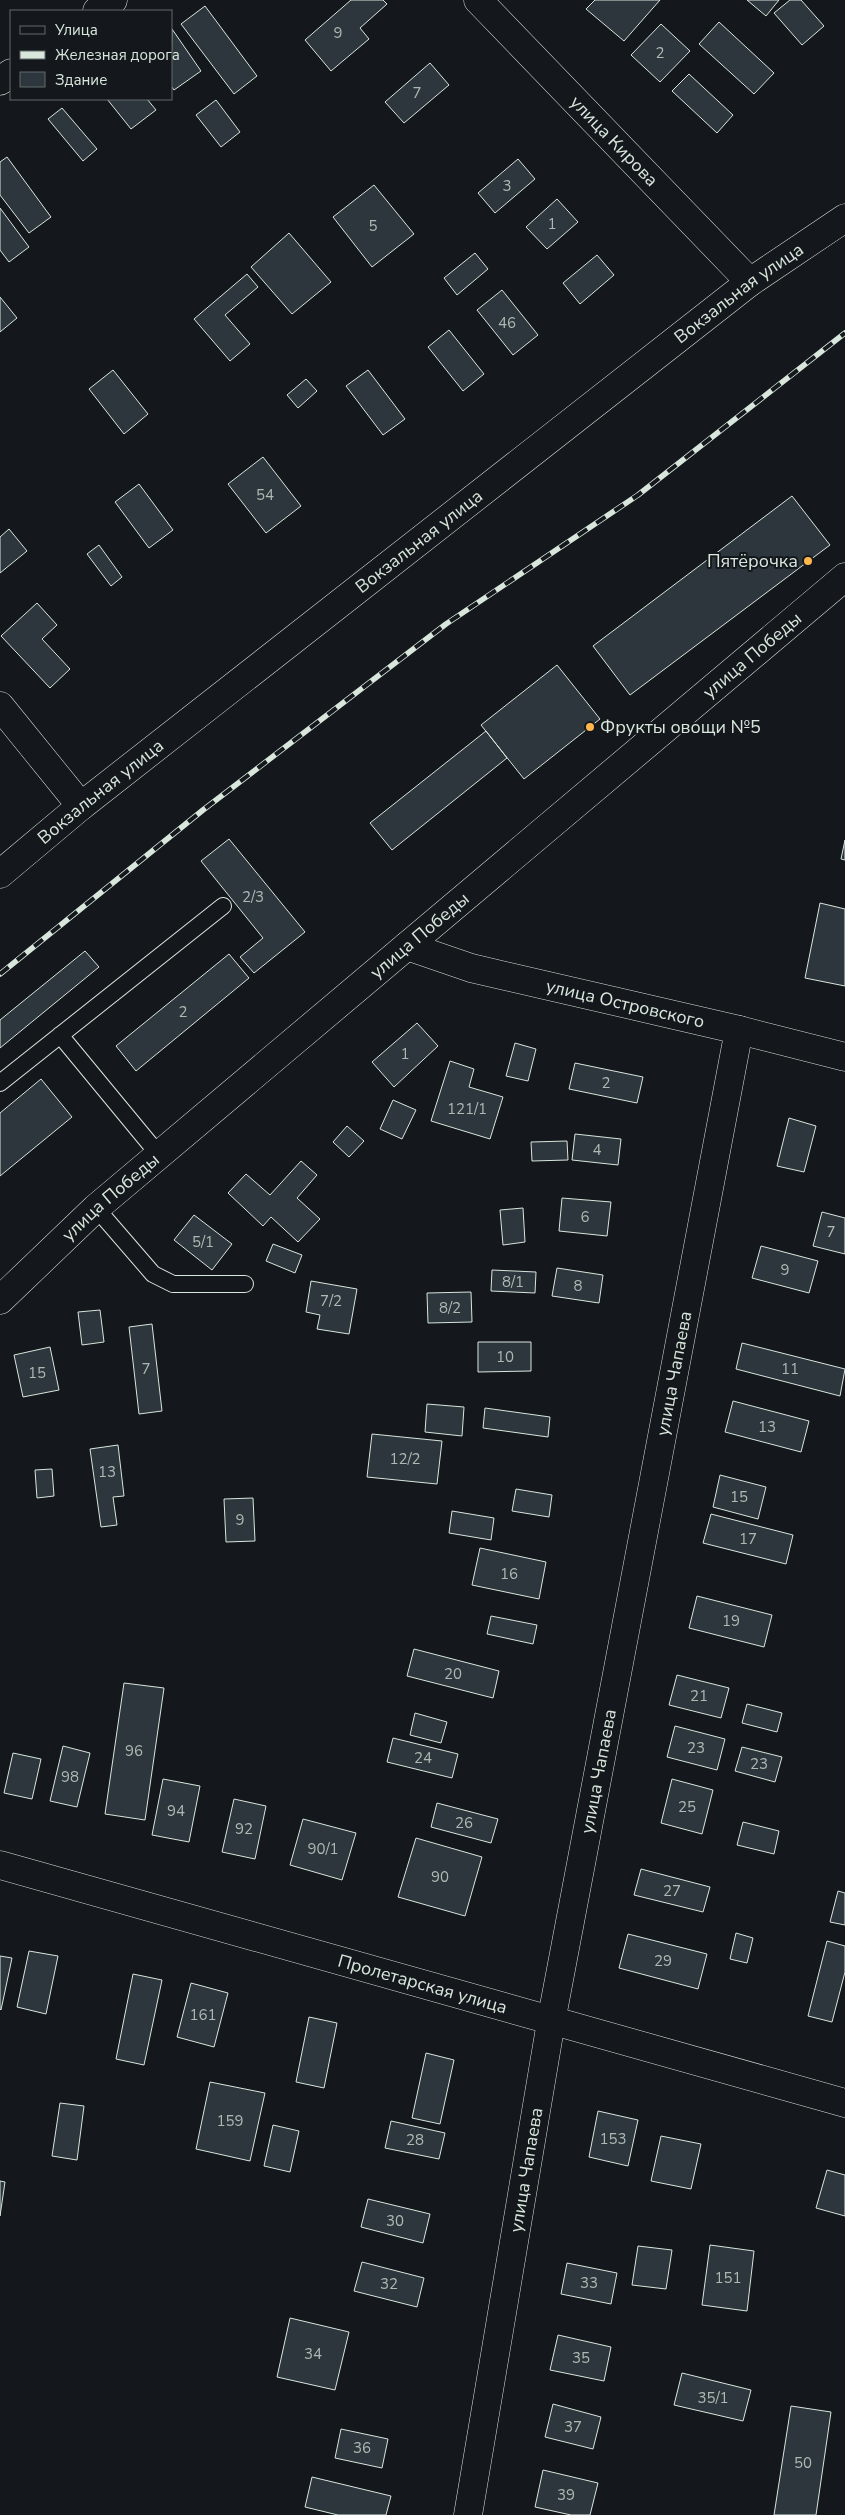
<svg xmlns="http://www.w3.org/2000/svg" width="845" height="2515" viewBox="0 0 845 2515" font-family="'Nunito Sans',sans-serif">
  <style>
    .building { fill: #2c363c; stroke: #d8e6dc }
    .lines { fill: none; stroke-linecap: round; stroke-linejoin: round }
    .service-casing { stroke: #d8e6dc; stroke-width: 18 }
    .minor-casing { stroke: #d8e6dc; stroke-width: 29 }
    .tertiary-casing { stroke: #d8e6dc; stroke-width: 29 }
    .service { stroke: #14181c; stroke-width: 16 }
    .minor { stroke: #14181c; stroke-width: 28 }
    .tertiary { stroke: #14181c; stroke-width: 28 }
    .rail-casing { stroke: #d8e6dc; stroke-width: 5.5 }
    .rail { stroke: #14181c; stroke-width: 4; stroke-dasharray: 11; stroke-linecap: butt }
    .poi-dot { fill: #ffb74d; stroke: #14181c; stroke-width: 2 }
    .labels { text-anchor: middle; stroke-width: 4; stroke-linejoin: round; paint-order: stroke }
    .number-label { font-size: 15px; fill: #adbab4 }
    .street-label { font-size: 18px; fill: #d8e6dc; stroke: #14181c }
    .poi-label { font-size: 18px; fill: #d8e6dc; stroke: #14181c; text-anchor: end }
  </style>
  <rect width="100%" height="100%" fill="#14181c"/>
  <path class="building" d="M351 0H383L387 4 360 28 369 39 331 71 305 40Z
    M595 0H660L624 41 586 9Z
    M747 0H779L766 16Z
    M790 0H801L824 26 802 45 774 13Z
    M205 6 257 76 234 94 181 24Z
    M719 22 774 73 754 94 699 44Z
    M661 24 690 51 660 82 631 55Z
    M172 29 201 71 174 90 171 86Z
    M430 63 449 85 404 123 385 102Z
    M689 74 733 115 717 133 672 91Z
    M107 99H147L156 110 131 129Z
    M216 100 240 132 221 147 196 115Z
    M62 108 97 149 83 161 48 119Z
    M7 157 51 217 29 233 0 195V162Z
    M518 159 535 179 495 213 478 193Z
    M374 185 414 234 372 267 333 217Z
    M557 199 578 222 547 249 526 227Z
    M0 208 29 247 9 262 0 250Z
    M289 233 331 282 292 314 251 267Z
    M475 253 488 269 457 295 444 278Z
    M597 255 614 275 580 304 563 283Z
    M247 274 258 287 225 315 250 344 230 361 194 319Z
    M502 290 538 335 513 355 477 310Z
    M0 297 17 318 0 332Z
    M449 330 484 374 463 391 428 347Z
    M113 370 148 414 124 434 89 389Z
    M368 370 405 419 383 435 346 386Z
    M306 379 317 391 298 408 287 395Z
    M263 457 301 506 266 533 228 484Z
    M139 484 173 530 149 548 115 502Z
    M792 496 830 545 630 695 593 646Z
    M9 529 27 551 0 573V537Z
    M99 545 122 577 111 586 87 554Z
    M37 603 57 625 42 639 70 669 50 688 1 636Z
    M557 665 600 719 524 779 481 725Z
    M486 731 507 758 392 850 370 823Z
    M229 839 305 932 254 973 240 957 263 938 201 861Z
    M845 840V860L841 859Z
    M820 903 845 909V986L805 978Z
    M85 951 99 967 0 1048V1020Z
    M229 954 249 978 136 1071 116 1046Z
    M417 1023 438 1046 394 1087 372 1062Z
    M515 1043 536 1049 528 1081 506 1076Z
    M450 1061 474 1069 469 1087 503 1097 490 1139 431 1121Z
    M575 1063 643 1077 637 1103 569 1089Z
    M41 1079 72 1117 0 1176V1113Z
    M393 1100 416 1110 402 1139 380 1129Z
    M789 1118 816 1126 804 1172 777 1166Z
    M347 1126 364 1141 349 1157 333 1142Z
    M575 1134 621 1139 618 1165 572 1160Z
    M567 1141 568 1160 532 1161 531 1142Z
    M301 1161 317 1175 297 1198 320 1219 298 1242 271 1217 263 1226 228 1193 246 1174 270 1195Z
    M562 1198 611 1202 607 1236 559 1231Z
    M523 1208 525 1242 503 1245 500 1210Z
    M822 1212 845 1218V1254L813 1246Z
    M194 1215 232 1244 212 1270 174 1240Z
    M273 1244 302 1255 295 1273 266 1261Z
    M761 1246 818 1261 809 1293 752 1278Z
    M557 1268 603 1275 599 1303 552 1296Z
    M492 1270 536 1272 535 1293 491 1291Z
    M311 1281 357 1289 349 1334 317 1329 320 1315 306 1312Z
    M471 1292 472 1322 428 1323 427 1293Z
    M100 1310 104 1342 82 1345 78 1312Z
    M152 1324 162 1411 139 1414 129 1327Z
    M478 1342H531V1371L478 1372Z
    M742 1343 845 1369 840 1396 736 1369Z
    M50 1347 59 1390 23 1397 14 1355Z
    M733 1401 809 1421 801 1452 725 1432Z
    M427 1404 464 1407 462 1436 425 1432Z
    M485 1408 550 1417 548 1437 483 1428Z
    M372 1434 442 1441 437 1484 367 1477Z
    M118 1445 124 1496 113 1497 117 1525 101 1527 90 1449Z
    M52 1469 54 1496 37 1498 35 1470Z
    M720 1475 766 1487 758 1519 713 1507Z
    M516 1489 552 1495 549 1517 512 1511Z
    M253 1498 255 1541 226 1542 224 1499Z
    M452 1511 494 1518 491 1540 449 1533Z
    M711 1514 793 1535 786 1564 703 1543Z
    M480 1548 546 1562 539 1599 472 1585Z
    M697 1596 772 1615 764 1647 689 1628Z
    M491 1616 537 1625 533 1644 487 1634Z
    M414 1649 499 1671 493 1698 407 1676Z
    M677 1675 729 1688 721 1718 669 1705Z
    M124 1683 164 1688 145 1820 105 1814Z
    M747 1704 782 1713 777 1732 742 1723Z
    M415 1713 447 1722 441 1743 410 1735Z
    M675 1726 725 1739 717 1770 667 1757Z
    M393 1738 458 1754 452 1778 387 1762Z
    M63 1746 90 1753 77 1807 50 1801Z
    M742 1747 782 1757 775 1782 735 1771Z
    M13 1753 41 1759 32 1799 4 1793Z
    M163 1779 200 1786 189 1842 152 1835Z
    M672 1779 713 1790 702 1834 661 1823Z
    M234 1799 266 1806 255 1859 222 1852Z
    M437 1803 498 1819 491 1843 431 1827Z
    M303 1819 356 1833 342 1880 290 1865Z
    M743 1822 779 1831 774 1854 737 1845Z
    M416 1838 482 1857 465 1916 398 1897Z
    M641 1869 710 1887 703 1912 634 1895Z
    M838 1891 845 1893V1925L830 1922Z
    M736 1933 753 1938 747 1963 730 1959Z
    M628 1934 707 1954 698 1989 619 1968Z
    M827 1941 845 1946V1972L832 2022 808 2016Z
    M29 1951 58 1956 46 2014 17 2007Z
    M0 1956 12 1958 1 2010 0 2009Z
    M133 1974 162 1980 144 2065 116 2059Z
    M191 1983 228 1993 214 2047 177 2037Z
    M309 2017 337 2023 324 2088 296 2082Z
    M426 2053 454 2060 440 2124 412 2118Z
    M210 2082 265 2093 250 2161 196 2149Z
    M60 2103 84 2106 77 2160 52 2156Z
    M598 2111 638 2120 628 2166 589 2157Z
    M391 2121 445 2133 439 2159 385 2148Z
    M273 2125 299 2131 290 2172 264 2166Z
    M661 2136 701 2144 691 2189 651 2181Z
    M827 2170 845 2175V2216L816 2208Z
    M0 2181 5 2182 0 2216Z
    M368 2199 430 2214 423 2243 361 2227Z
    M710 2245 754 2251 747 2311 702 2305Z
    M638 2246 672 2250 666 2289 632 2285Z
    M362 2262 424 2278 417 2307 354 2291Z
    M567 2263 617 2273 611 2304 561 2294Z
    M290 2318 349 2332 335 2390 277 2377Z
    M558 2335 611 2347 604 2381 550 2370Z
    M682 2373 751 2390 743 2421 674 2405Z
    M553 2404 601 2417 593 2449 545 2437Z
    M791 2406 831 2412 816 2515H774Z
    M341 2429 388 2439 382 2468 335 2458Z
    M543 2470 598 2483 590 2515H571L535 2507Z
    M312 2477 391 2496 386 2515H338L305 2507Z"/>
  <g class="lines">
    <g class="service-casing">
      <path id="service" d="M60 1035 159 1155
        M0 1083 223 906
        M96 1208 153 1274 173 1284H245"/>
    </g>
    <g class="minor-casing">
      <g id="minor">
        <path id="s1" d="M478 0 750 282"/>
        <path d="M97 11 113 0"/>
        <path d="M0 81 11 73"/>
        <path d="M0 706 81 806"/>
        <path id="s2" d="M0 874 81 806 750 282 845 218"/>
        <path id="s3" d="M407 946 471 968 739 1030 845 1057"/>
        <path id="s4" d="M0 1865 845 2103"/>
        <path id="s5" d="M468 2515 551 2022 739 1030"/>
      </g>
    </g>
    <g class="tertiary-casing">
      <g id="tertiary">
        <path id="s6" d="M0 1300 96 1208 845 577"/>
      </g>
    </g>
    <use href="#service" class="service"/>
    <use href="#minor" class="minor"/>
    <use href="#tertiary" class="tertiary"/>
    <g class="rail-casing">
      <path id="rail" d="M0 974 203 810 446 624 638 495 845 333"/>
    </g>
    <use href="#rail" class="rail"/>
  </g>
  <g class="poi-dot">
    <circle cx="808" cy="561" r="5"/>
    <circle cx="590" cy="727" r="5"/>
  </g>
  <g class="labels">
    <g class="number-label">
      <text x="338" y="38">9</text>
      <text x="660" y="58">2</text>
      <text x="417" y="98">7</text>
      <text x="507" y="191">3</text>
      <text x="552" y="229">1</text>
      <text x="373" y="231">5</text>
      <text x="507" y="328">46</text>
      <text x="265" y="500">54</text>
      <text x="253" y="902">2/3</text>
      <text x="183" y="1017">2</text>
      <text x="405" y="1059">1</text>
      <text x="606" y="1088">2</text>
      <text x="467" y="1114">121/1</text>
      <text x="597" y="1155">4</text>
      <text x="585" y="1222">6</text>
      <text x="831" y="1237">7</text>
      <text x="203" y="1247">5/1</text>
      <text x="785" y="1275">9</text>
      <text x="513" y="1287">8/1</text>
      <text x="578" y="1291">8</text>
      <text x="331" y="1306">7/2</text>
      <text x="450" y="1313">8/2</text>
      <text x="505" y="1362">10</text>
      <text x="146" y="1374">7</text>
      <text x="790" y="1374">11</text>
      <text x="37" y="1378">15</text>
      <text x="767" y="1432">13</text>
      <text x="405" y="1464">12/2</text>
      <text x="107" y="1477">13</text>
      <text x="739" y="1502">15</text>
      <text x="240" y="1525">9</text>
      <text x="748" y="1544">17</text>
      <text x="509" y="1579">16</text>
      <text x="731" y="1626">19</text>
      <text x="453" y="1679">20</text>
      <text x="699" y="1701">21</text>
      <text x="696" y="1753">23</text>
      <text x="134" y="1756">96</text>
      <text x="423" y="1763">24</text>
      <text x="759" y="1769">23</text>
      <text x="70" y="1782">98</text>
      <text x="687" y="1812">25</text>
      <text x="176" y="1816">94</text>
      <text x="464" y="1828">26</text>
      <text x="244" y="1834">92</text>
      <text x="323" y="1854">90/1</text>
      <text x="440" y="1882">90</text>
      <text x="672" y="1896">27</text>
      <text x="663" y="1966">29</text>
      <text x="203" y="2020">161</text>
      <text x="230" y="2126">159</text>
      <text x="613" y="2144">153</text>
      <text x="415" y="2145">28</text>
      <text x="395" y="2226">30</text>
      <text x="728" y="2283">151</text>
      <text x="589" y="2288">33</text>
      <text x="389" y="2289">32</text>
      <text x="313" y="2359">34</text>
      <text x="581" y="2363">35</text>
      <text x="713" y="2403">35/1</text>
      <text x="573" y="2432">37</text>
      <text x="362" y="2453">36</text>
      <text x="803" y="2468">50</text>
      <text x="566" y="2500">39</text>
    </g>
    <g class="street-label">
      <text dy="6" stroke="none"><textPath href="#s1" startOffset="196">улица Кирова</textPath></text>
      <text dy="6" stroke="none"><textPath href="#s2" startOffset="940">Вокзальная улица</textPath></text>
      <text dy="6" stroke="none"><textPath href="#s2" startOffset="535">Вокзальная улица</textPath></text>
      <text dy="6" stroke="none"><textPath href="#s6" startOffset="991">улица Победы</textPath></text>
      <text dy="6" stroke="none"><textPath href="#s2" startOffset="130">Вокзальная улица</textPath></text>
      <text dy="6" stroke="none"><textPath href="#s6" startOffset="556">улица Победы</textPath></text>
      <text dy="6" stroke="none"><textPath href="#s3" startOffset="226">улица Островского</textPath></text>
      <text dy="6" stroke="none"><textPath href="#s6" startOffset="151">улица Победы</textPath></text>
      <text dy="6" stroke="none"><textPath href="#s5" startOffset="1160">улица Чапаева</textPath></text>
      <text dy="6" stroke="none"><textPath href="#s5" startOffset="755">улица Чапаева</textPath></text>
      <text dy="6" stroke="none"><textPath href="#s4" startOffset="439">Пролетарская улица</textPath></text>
      <text dy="6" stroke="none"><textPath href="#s5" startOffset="350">улица Чапаева</textPath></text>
    </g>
    <g class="poi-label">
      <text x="798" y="567">Пятёрочка</text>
      <text x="600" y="733" text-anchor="start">Фрукты овощи №5</text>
    </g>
  </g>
  <rect x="10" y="10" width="162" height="90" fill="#14181c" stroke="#626a69"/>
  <rect x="20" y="26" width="25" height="8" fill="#14181c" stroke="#626a69"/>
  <text x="55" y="35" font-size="15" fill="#d8e6dc">Улица</text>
  <rect x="20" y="51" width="25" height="8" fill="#d8e6dc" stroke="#626a69"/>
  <text x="55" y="60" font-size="15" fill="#d8e6dc">Железная дорога</text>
  <rect x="20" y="72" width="25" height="15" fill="#2c363c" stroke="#626a69"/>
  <text x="55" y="85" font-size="15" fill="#d8e6dc">Здание</text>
</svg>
